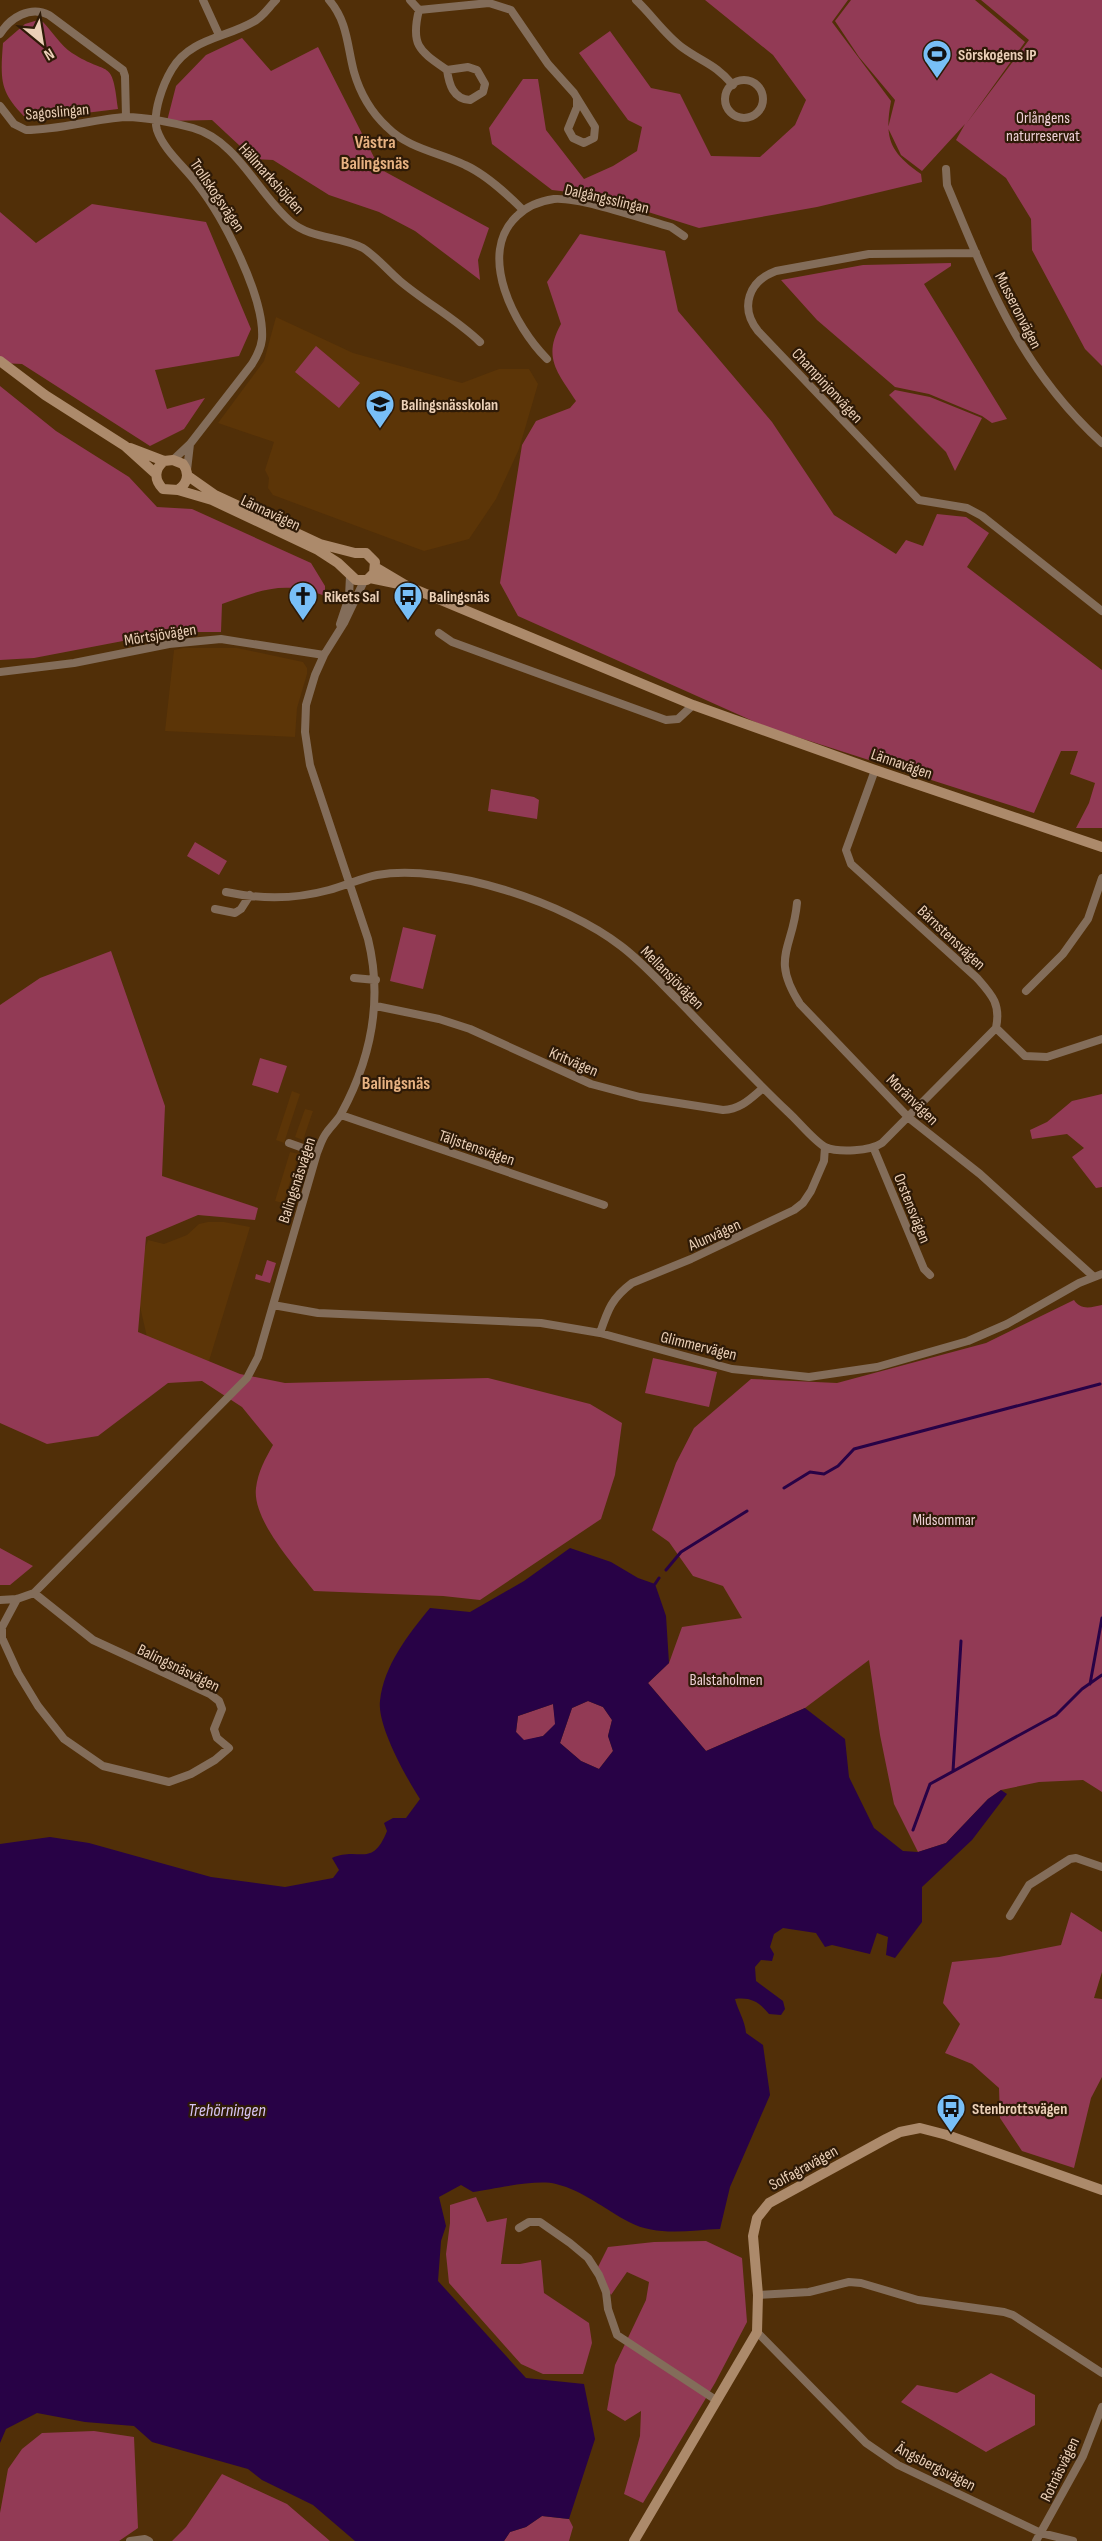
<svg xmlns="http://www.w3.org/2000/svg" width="1102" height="2541" viewBox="0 0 1102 2541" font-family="'Sofia Sans Condensed',sans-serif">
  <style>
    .built { fill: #5c3507 }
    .green { fill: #923a55 }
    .water { fill: #280246; fill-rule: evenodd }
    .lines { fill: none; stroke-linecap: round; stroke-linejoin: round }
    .stream { stroke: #280246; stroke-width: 3 }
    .street { stroke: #836d5a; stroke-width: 8 }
    .secondary { stroke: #ac8a6b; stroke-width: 10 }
    .labels { text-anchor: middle; stroke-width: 4.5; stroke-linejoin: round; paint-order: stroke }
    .poi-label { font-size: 16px; font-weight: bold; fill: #ebd0b8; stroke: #2e1a07; text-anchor: start }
    .street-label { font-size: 16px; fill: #ebd0b8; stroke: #2e1a07 }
    .park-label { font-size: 16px; fill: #eed0d6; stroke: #2e1a07 }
    .neighbourhood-label { font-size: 18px; font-weight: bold; fill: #e7b282; stroke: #2e1a07 }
    .water-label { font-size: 18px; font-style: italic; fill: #d8c5f5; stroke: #2e1a07 }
  </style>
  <rect width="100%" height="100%" fill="#512f08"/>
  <path class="built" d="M276 317 353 353 462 383 499 369H529L538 384 519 449 496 499 469 539 424 551 273 495 268 488 269 478 265 470 274 442 218 423 264 361Z
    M183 648H237L303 662 307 668V674L297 708 295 737 165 731 174 650Z
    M292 1091 300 1094 284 1143 276 1140Z
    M305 1109 313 1111 303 1140 295 1137Z
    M290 1152 299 1154 283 1203 275 1201Z
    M208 1222H224L250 1227 209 1361 149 1346 134 1280 148 1240 164 1244 187 1235 199 1224Z"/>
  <path class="green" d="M705 0H848L832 22 891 101C884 139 890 152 921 174L922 182 817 207 699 228 594 195 552 190 492 144 489 128 523 79H538L546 130 584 179 613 166 637 151 642 127 628 120 579 53 610 31 651 88 680 94 711 156 760 157 795 125 806 100 773 55Z
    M851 0H975L1025 42 966 124 1029 40 981 0H1102V366L1085 349 1032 250 1031 219 1006 178 956 140 965 124 922 171 901 155 888 128 895 100 859 57 835 21Z
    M38 20 43 22C52 31 61 46 72 53 109 77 112 56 118 109L28 120C0 93 0 82 3 43L25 24Z
    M242 38 271 71 318 47 380 169 489 228 478 260 480 280 415 231 379 212 329 195 273 160 254 159 212 120 167 121 176 86 206 55Z
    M92 204 206 222 251 329 239 356 155 370 167 409 205 398 184 429 150 446 22 364 0 363V212L36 243Z
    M580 234 665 251 678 311 772 422 834 515 896 554 906 540 923 546 937 514 966 517 989 533 967 567 1102 670V828H1076L1089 803 1095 783 1070 774 1078 751H1061L1034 813 766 727 518 616 500 583 522 445 536 421 570 408 576 401C558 373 542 358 561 324L547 282Z
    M951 263V266L924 284 1007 419 992 423 982 416 929 394 895 387 817 320 781 280 863 265Z
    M316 346 360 383 339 408 295 372Z
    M0 386 56 431 129 477 157 507 192 509 311 563 325 586V596C285 580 261 590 222 604L221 632H170L34 658 0 660Z
    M895 390 930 397 982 418 955 471 946 452 889 395Z
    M491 789 534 797 539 800 537 819 488 811Z
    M195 842 227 861 219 875 187 856Z
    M403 927 436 935 423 989 390 981Z
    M111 951 165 1106 162 1176 258 1208 255 1220 198 1215 146 1237 138 1332 240 1374 285 1383 488 1378 590 1404 622 1423 615 1475 601 1519 480 1600 443 1596 314 1591C295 1566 252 1520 256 1488 258 1472 265 1459 273 1445L242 1407 202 1381 168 1383 98 1436 47 1444 0 1423V1005L40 978Z
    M260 1058 287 1066 278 1093 252 1085Z
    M1102 1094V1187L1096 1188 1072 1157 1084 1148 1067 1134 1032 1139 1030 1130 1047 1122 1072 1101Z
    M267 1260 276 1263 270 1283 255 1279 256 1274 262 1276Z
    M1074 1300C1081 1311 1092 1307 1102 1305V1792L1083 1780 1039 1782 1001 1790 988 1799 946 1843 918 1852 894 1804 880 1735 869 1660 805 1708 706 1751 648 1683 669 1663 682 1627 742 1618 723 1586 693 1576 669 1542 652 1530 676 1463 694 1428 751 1379 837 1383 986 1343Z
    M653 1358 717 1372 709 1407 645 1393Z
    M0 1548 33 1566 10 1585H0Z
    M588 1701 603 1707 612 1720 608 1736 613 1751 599 1769 581 1761 560 1743 572 1708Z
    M553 1704 556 1724 543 1736 524 1741 516 1732 518 1716Z
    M1071 1912 1102 1932V1972L1094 1998 1102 1999V2077L1091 2098 1074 2168 1022 2151 1000 2118 999 2088 972 2064 945 2053 960 2024 943 2003 952 1962 999 1957 1061 1945Z
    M476 2197 487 2222 507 2218 501 2264H520L541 2260 544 2293 589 2323 592 2343 583 2374H543L521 2364 449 2283 446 2254 450 2223V2205Z
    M706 2241 742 2258 747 2322 715 2383 643 2503 624 2494 640 2436 641 2411 625 2421 607 2410 615 2365 646 2300 649 2282 627 2272 611 2295 597 2269 608 2247 654 2242Z
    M991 2373 1035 2395V2425L986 2452 901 2402 917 2385 957 2393Z
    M94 2431 134 2437 138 2528 119 2541H0V2513L8 2469 22 2449 42 2433Z
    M222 2474 287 2504 330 2541H172L186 2527Z
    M542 2516 569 2519 573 2527 569 2541H504L510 2532 526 2527Z"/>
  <path class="water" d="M570 1548 611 1562 638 1578 655 1584 666 1616 669 1663 648 1683 706 1751 805 1708 845 1739 849 1777 874 1828 903 1851 918 1852 946 1843 988 1799 1001 1790 1007 1794 972 1840 922 1887V1922L895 1958 886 1955 888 1937 877 1933 870 1954 832 1945 825 1947 816 1933 783 1928 774 1934 770 1947 774 1954 772 1961 761 1960 755 1967 756 1981 783 2001 785 2009 781 2015 769 2014C759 2002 751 1997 735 1999 738 2011 745 2020 746 2033L763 2045 770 2095 730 2187 720 2229C691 2230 657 2237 629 2222 604 2209 584 2191 556 2184 536 2179 494 2189 473 2192L461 2185 439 2197 446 2226 441 2241 438 2281 526 2378 584 2384 595 2439 569 2519 542 2516 526 2527 510 2532 504 2541H355L313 2505 262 2480 248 2469 152 2442 134 2426 85 2422 37 2413 6 2429 0 2443V1844L50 1837 89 1843 211 1877 285 1887 333 1878 339 1870 332 1858C359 1846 372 1869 387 1831L384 1823 393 1818H406L420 1799C407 1779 377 1726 380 1701 384 1665 408 1635 430 1608L470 1612 524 1581ZM588 1701 603 1707 612 1720 608 1736 613 1751 599 1769 581 1761 560 1743 572 1708ZM553 1704 555 1724 543 1736 524 1740 516 1732 518 1716Z"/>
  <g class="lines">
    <path class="stream" d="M784 1488 810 1472 824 1474 838 1466 854 1449 1100 1384
      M666 1570 681 1552 747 1511
      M655 1584 659 1578
      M1090 1684 1102 1618
      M953 1771 961 1641
      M913 1830 930 1784 1056 1715 1082 1689 1102 1675"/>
    <path class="street" d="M203 0 219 35
      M329 0C348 22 347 46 354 72 360 93 372 113 387 127 409 149 438 152 465 165 485 174 507 194 523 210
      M410 0 419 10C410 46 420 51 447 70 449 84 453 99 470 100L483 92 485 84 477 70 468 67 447 70
      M636 0C652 15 665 35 683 48 704 63 715 64 733 85
      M419 10 489 3 511 10 548 64 574 93 595 127 594 138 584 143 573 138 568 129 577 107V99
      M0 34C10 18 30 5 49 15L123 70 125 76 126 117
      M725 99a19 19 0 1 1 38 0a19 19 0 1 1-38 0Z
      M0 106 14 124 26 130C60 130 93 119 126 117 145 117 175 123 193 128 238 141 257 193 291 222 311 239 340 236 363 248 377 257 388 271 400 281 426 303 455 318 480 342
      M946 169 947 185C989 285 1019 367 1102 443
      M976 253 869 254 776 271C749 281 739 307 758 331L919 500 967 508 982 516 1102 611
      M547 359C515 327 476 254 517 216 527 206 540 201 554 199 580 197 643 219 671 227L684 236
      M173 460 190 444 252 364C257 356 261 348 262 339 265 297 223 217 198 185 186 168 164 151 157 130 152 113 163 84 172 69 190 39 225 38 253 22 262 18 269 7 276 0
      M187 470 190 444
      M340 624 349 597 350 576
      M439 633 452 642 666 720 678 719 693 705
      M0 672 74 663 169 644 221 639 324 655
      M875 770 846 850 851 864 977 978C992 995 1001 1004 996 1028L1025 1056 1047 1057 1102 1039
      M226 892C259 899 296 899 329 890 345 886 361 878 377 875 447 863 566 903 621 946 641 961 659 981 677 999 714 1037 750 1076 788 1112 798 1121 814 1141 825 1147 839 1153 870 1151 882 1143L996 1028
      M797 903C793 949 770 957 800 1004L909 1118 980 1174 1094 1277
      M215 909 235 913 241 909 250 895
      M354 978 376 980
      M1026 991 1063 954 1088 919 1102 878
      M376 1006 439 1019 470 1029 591 1084 640 1097 723 1110C741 1109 750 1099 763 1088
      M341 1115 604 1205
      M289 1143 317 1153
      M874 1149 924 1269 930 1275
      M273 1305 318 1313 541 1323 600 1333 732 1369 809 1377 877 1367 968 1341 1007 1324 1079 1283 1102 1274
      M600 1333C608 1309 612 1298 632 1283L691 1259 794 1210 803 1203 811 1191 824 1161 825 1147
      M17 1599 2 1627V1638L18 1673 38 1706 64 1739 103 1766 169 1782 191 1774 215 1760 229 1748 217 1738 214 1729 222 1709 219 1701 210 1694 93 1640 34 1593
      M0 1600 17 1599 34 1593 247 1378 258 1357 317 1153C320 1146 322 1138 327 1132 331 1126 338 1120 341 1114 371 1059 383 1000 368 939L310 765 305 732 306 705 315 675 324 655 344 623 364 581
      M1010 1916 1029 1885 1070 1859 1076 1858 1102 1867
      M519 2228 529 2222H540L570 2243 588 2258 599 2275 606 2292 608 2309 617 2335 716 2400
      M758 2295 809 2292 849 2282 861 2283 918 2300 1004 2312 1013 2315 1102 2373
      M757 2332 866 2443 898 2465 1041 2533 1073 2541
      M130 2541 145 2539 149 2541
      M1036 2541 1083 2456 1102 2407"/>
    <path class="secondary" d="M0 361 45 395 125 446 156 474
      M130 448 164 461 173 460 183 464C190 474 188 483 178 490
      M164 461C154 469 154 480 163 489L178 490 212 500 318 550 338 563 356 580H367L374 573 375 562 366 553H355L320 544 215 495 188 476
      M375 567 407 586 693 705 875 770 1102 847
      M370 578 399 584
      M634 2541 757 2332 758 2295 753 2236 757 2218 769 2203 886 2139 900 2132 920 2128 947 2135 1102 2190"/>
  </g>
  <defs>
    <g id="stadium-pin" transform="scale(1.5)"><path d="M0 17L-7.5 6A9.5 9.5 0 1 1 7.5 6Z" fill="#78bff7" stroke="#2e1a07"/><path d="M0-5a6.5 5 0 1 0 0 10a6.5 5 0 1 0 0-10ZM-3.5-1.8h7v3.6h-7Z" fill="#111"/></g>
    <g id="school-pin" transform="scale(1.5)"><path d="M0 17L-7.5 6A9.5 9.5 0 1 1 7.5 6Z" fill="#78bff7" stroke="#2e1a07"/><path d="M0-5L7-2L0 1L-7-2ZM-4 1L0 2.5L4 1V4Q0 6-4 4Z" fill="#111"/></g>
    <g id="church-pin" transform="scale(1.5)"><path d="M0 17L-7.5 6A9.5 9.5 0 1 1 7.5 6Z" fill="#78bff7" stroke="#2e1a07"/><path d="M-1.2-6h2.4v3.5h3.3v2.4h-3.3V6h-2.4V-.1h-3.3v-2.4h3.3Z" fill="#111"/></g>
    <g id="bus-pin" transform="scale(1.5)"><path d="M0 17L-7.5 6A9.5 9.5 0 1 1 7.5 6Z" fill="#78bff7" stroke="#2e1a07"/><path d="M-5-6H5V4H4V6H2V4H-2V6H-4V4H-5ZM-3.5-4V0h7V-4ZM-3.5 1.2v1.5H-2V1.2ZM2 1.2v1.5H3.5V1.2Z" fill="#111"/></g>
  </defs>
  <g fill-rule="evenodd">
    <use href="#stadium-pin" x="937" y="54"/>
    <use href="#school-pin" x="380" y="404"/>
    <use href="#church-pin" x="303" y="596"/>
    <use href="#bus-pin" x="408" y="596"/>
    <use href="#bus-pin" x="951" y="2108"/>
  </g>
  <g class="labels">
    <g class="poi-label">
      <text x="958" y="60">Sörskogens IP</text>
      <text x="401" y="410">Balingsnässkolan</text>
      <text x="324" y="602">Rikets Sal</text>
      <text x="429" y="602">Balingsnäs</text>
      <text x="972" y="2114">Stenbrottsvägen</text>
    </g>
    <g class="street-label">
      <text transform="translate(57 111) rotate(-5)" y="6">Sagoslingan</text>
      <text transform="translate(272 178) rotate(48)" y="6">Hällmarkshöjden</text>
      <text transform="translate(218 195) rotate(56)" y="6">Trollskogsvägen</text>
      <text transform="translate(607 198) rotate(13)" y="6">Dalgångsslingan</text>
      <text transform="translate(1019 310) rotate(63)" y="6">Musseronvägen</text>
      <text transform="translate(828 385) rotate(47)" y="6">Champinjonvägen</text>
      <text transform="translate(271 512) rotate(25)" y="6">Lännavägen</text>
      <text transform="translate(160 634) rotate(-9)" y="6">Mörtsjövägen</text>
      <text transform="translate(902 763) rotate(19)" y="6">Lännavägen</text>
      <text transform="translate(952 937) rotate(43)" y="6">Bärnstensvägen</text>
      <text transform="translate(673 977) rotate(45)" y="6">Mellansjövägen</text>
      <text transform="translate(574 1061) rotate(23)" y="6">Kritvägen</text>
      <text transform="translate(913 1099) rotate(44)" y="6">Moränvägen</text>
      <text transform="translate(477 1147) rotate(19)" y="6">Täljstensvägen</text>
      <text transform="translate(296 1180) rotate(-72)" y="6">Balingsnäsvägen</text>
      <text transform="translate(913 1208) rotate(68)" y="6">Orstensvägen</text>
      <text transform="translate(714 1234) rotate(-24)" y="6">Alunvägen</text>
      <text transform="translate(699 1345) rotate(14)" y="6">Glimmervägen</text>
      <text transform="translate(179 1667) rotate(26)" y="6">Balingsnäsvägen</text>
      <text transform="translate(803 2167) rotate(-29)" y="6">Solfagravägen</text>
      <text transform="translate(936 2466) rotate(27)" y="6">Ängsbergsvägen</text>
      <text transform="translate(1059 2469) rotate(-64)" y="6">Rotnäsvägen</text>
    </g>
    <g class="park-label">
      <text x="1043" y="123">Orlångens<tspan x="1043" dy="18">naturreservat</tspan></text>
      <text x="944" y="1525">Midsommar</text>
      <text x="726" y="1685">Balstaholmen</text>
    </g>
    <g class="neighbourhood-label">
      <text x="375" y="148">Västra<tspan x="375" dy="21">Balingsnäs</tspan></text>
      <text x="396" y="1089">Balingsnäs</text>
    </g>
    <g class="water-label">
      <text x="227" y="2116">Trehörningen</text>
    </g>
  </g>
  <g transform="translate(42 42) rotate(150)" stroke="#2e1a07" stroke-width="4.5" paint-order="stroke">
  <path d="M0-4.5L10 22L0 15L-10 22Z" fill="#ebd0b8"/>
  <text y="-9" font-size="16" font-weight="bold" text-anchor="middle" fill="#ebd0b8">N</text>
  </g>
</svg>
